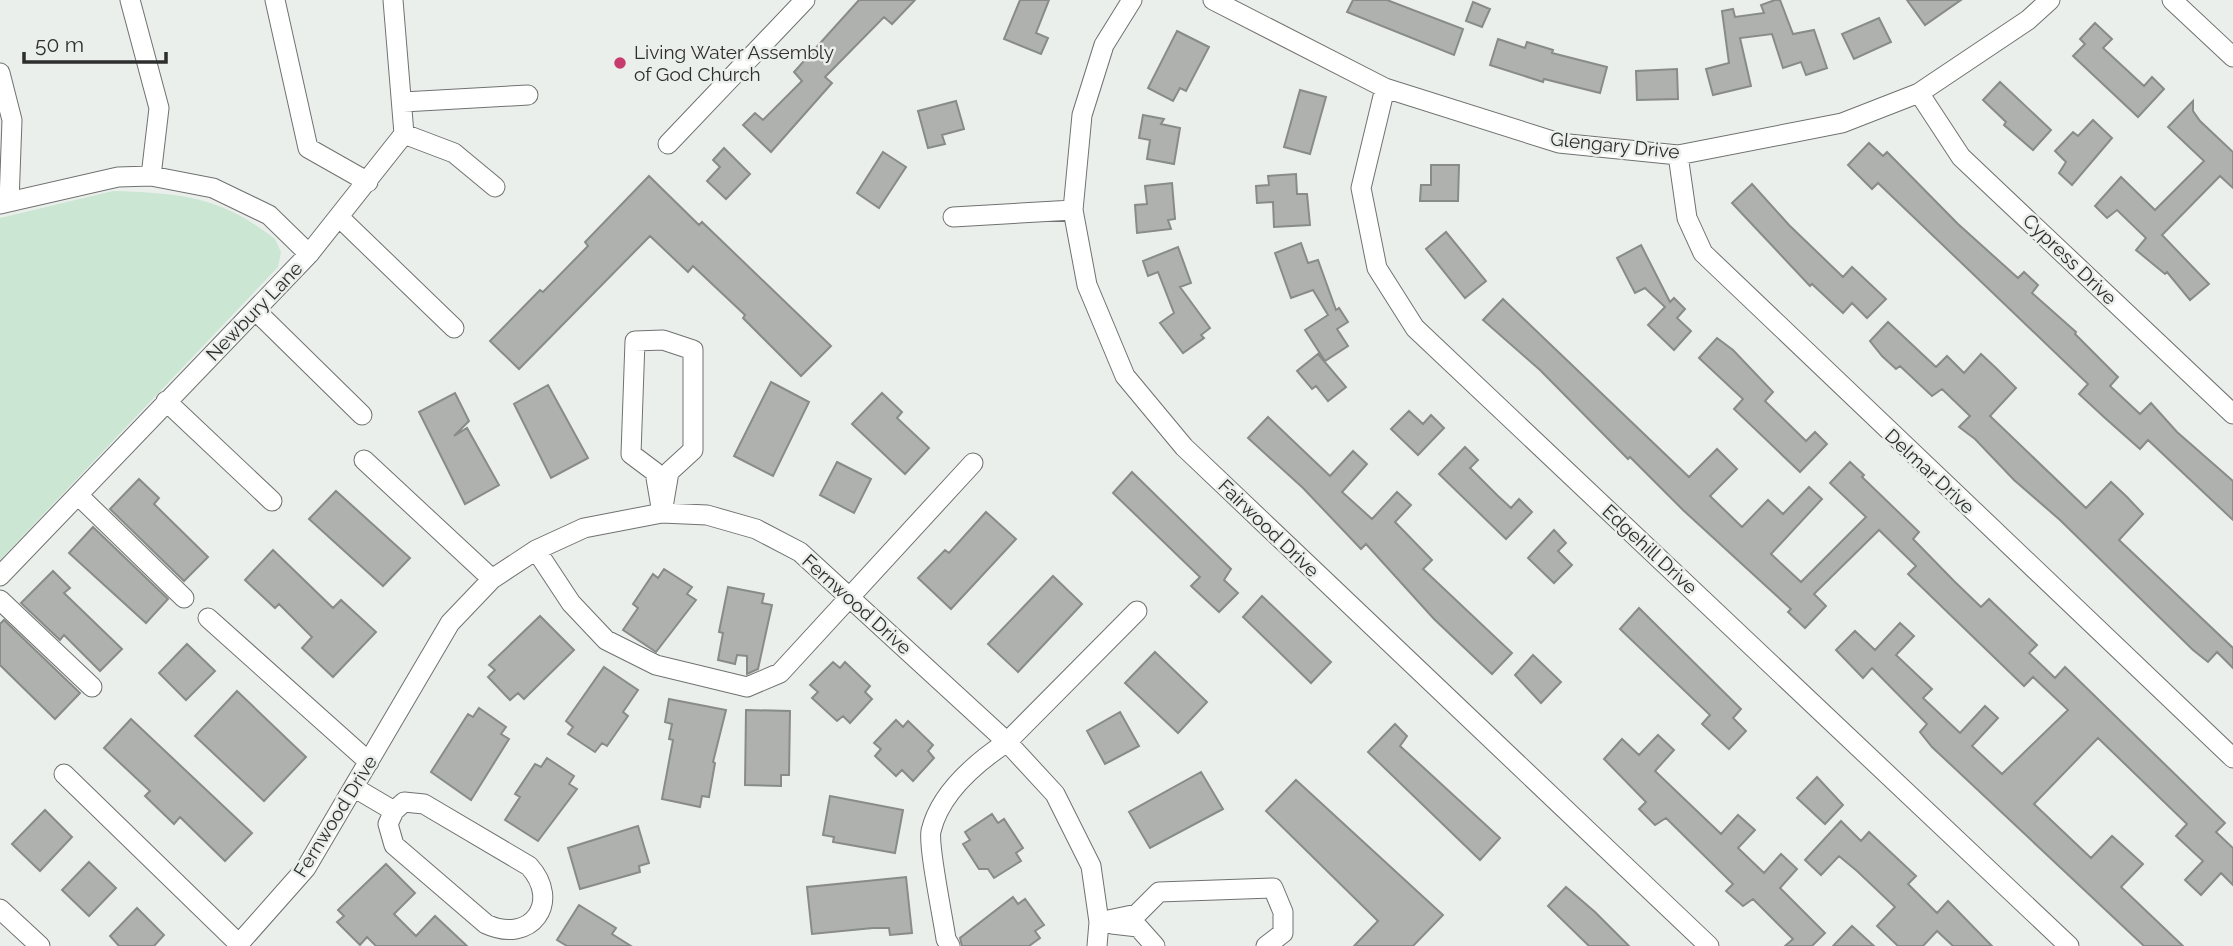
<svg xmlns="http://www.w3.org/2000/svg" width="2233" height="946" viewBox="0 0 2233 946" font-family="Raleway,sans-serif">
  <style>
    .green { fill: #cbe6d2 }
    .building { fill: #aeb1ae; stroke: #888b88; stroke-width: 2 }
    .lines { fill: none; stroke-linecap: round; stroke-linejoin: round }
    .minor-casing { stroke: #6f7270; stroke-width: 21 }
    .minor { stroke: #fff; stroke-width: 19 }
    .poi-dot { fill: #c83c6d; stroke: #ebefec; stroke-width: 2.5 }
    .labels { text-anchor: middle; stroke-width: 5; stroke-linejoin: round; paint-order: stroke }
    .poi-label { font-size: 19px; fill: #2d2e2d; stroke: #ebefec; text-anchor: start }
    .street-label { font-size: 19px; fill: #2d2e2d; stroke: #ebefec }
  </style>
  <rect width="100%" height="100%" fill="#ebefec"/>
  <path class="green" d="M113 191C180 193 220 196 275 239L281 252 278 267 0 560V218Z"/>
  <path class="building" d="M859 0H915L892 24 884 17 825 77 832 83 771 152 743 125 755 113 763 120 802 81 794 72Z
    M1020 0H1049L1036 33 1048 38 1041 54 1004 39Z
    M1353 0H1387L1463 29 1454 55 1347 12Z
    M1775 0H1780L1793 34 1814 30 1827 68 1806 75 1801 62 1783 68 1772 34 1740 38 1751 86 1713 95 1706 69 1729 63 1722 11 1733 9 1735 17 1764 13 1761 5Z
    M1907 0H1961L1925 25Z
    M1473 2 1490 9 1482 27 1466 21Z
    M1879 18 1891 42 1854 59 1842 34Z
    M2095 23 2112 39 2103 48 2144 86 2152 77 2164 89 2138 117 2073 56 2085 44 2080 39Z
    M1177 31 1209 47 1186 91 1180 88 1173 101 1148 88Z
    M1498 39 1525 48 1527 42 1553 50 1552 53 1607 67 1600 93 1544 79 1543 82 1490 65Z
    M1677 69 1678 99 1637 100 1636 71Z
    M2000 82 2051 130 2033 150 2004 125 2006 122 1983 100Z
    M1300 90 1326 97 1310 154 1284 147Z
    M956 101 964 129 942 135 945 144 928 148 918 111Z
    M2193 101V111L2200 121 2233 152V188L2220 176 2162 235 2209 284 2190 300 2167 272 2165 274 2136 250 2146 238 2117 210 2107 218 2095 206 2121 177 2155 210 2204 161 2168 127Z
    M1143 115 1164 119 1161 124 1180 128 1174 164 1147 159 1150 140 1139 138Z
    M2093 120 2112 138 2072 185 2059 173 2066 162 2055 151 2073 132 2078 136Z
    M1869 143 1883 156 1887 152 1958 224 2018 278 2024 272 2038 285 2032 293 2076 332 2075 334 2118 377 2110 386 2140 414 2151 403 2177 432 2233 481V520L2148 440 2140 449 2105 418 2079 394 2088 384 1878 183 1872 189 1848 165Z
    M724 148 750 174 726 199 707 181 720 167 713 160Z
    M883 152 906 167 879 208 857 193Z
    M1431 165H1459L1458 201H1420L1421 185H1431Z
    M1296 174 1297 194H1307L1310 225 1274 227 1273 202 1257 203 1256 186 1269 185 1268 176Z
    M649 176 699 225 702 222 831 346 801 376 743 318 745 315 693 266 688 272 650 236 519 369 490 341 540 290 543 292 588 246 585 242Z
    M1172 183 1175 219 1168 220 1171 229 1137 233 1135 205 1147 204 1145 186Z
    M1752 184 1789 225 1843 277 1852 267 1886 299 1867 318 1852 303 1843 313 1812 284 1810 286 1732 203Z
    M1446 232 1486 281 1465 298 1426 249Z
    M1301 243 1308 263 1318 260 1336 310 1339 308 1348 322 1337 329 1348 346 1325 361 1305 330 1328 315 1313 290 1291 298 1275 253Z
    M1641 245 1670 302 1674 298 1685 309 1677 318 1691 331 1674 350 1648 325 1665 307 1645 288 1635 293 1617 258Z
    M1178 247 1191 283 1180 287 1210 328 1201 335 1204 338 1183 353 1160 323 1174 313 1158 272 1148 276 1143 261Z
    M1503 299 1689 477 1717 449 1737 469 1710 496 1742 527 1768 500 1783 514 1809 487 1822 499 1771 554 1801 582 1866 517 1830 483 1850 462 1864 475 1862 477 1919 532 1913 539 1954 581 1981 607 1989 599 2037 645 2029 653 2055 678 2065 667 2225 823 2216 832 2233 848V885L2221 873 2201 895 2185 880 2203 861 2176 836 2187 824 2098 738 2034 804 2091 858 2112 836 2143 864 2121 887 2183 946H2144L1932 747 1920 732 1927 724 1872 668 1863 678 1836 650 1855 631 1875 650 1900 623 1914 636 1896 655 1932 689 1923 698 1960 733 1985 706 1998 718 1972 746 2002 774 2068 710 2033 677 2024 686 1908 574 1916 566 1879 530 1814 594 1826 606 1805 628 1788 612 1791 609 1683 510 1630 457 1628 459 1540 370 1483 320Z
    M1888 322 1936 367 1947 356 1964 373 1981 354 1997 369 2016 388 1990 416 2086 508 2111 482 2127 497 2143 514 2119 540 2233 648V668L2217 652 2208 662 2193 650 2060 520 2014 480 1975 439 1959 427 1970 416 1942 389 1932 396 1900 366 1896 369 1882 356 1870 341Z
    M1717 338 1733 350 1773 392 1765 401 1806 441 1815 432 1827 444 1800 472 1734 409 1743 399 1699 358Z
    M1318 354 1346 387 1328 401 1316 386 1312 389 1297 371Z
    M771 382 809 402 773 476 734 456Z
    M548 385 588 458 551 478 514 404Z
    M455 393 469 421 454 436 467 428 499 485 465 504 419 412Z
    M882 393 902 412 897 418 929 448 905 474 852 424Z
    M1409 411 1423 424 1431 415 1444 428 1418 455 1391 429Z
    M1268 417 1330 476 1353 451 1367 464 1342 492 1372 519 1397 492 1411 505 1395 522 1432 560 1423 569 1512 653 1492 674 1434 619 1366 544 1361 549 1303 488 1248 438Z
    M1465 447 1478 460 1470 468 1497 495 1511 508 1519 499 1532 512 1506 539 1439 474Z
    M837 462 871 479 854 513 820 495Z
    M1132 472 1231 569 1224 580 1238 593 1219 612 1191 586 1200 577 1113 493Z
    M139 479 159 498 154 504 208 557 184 581 110 509Z
    M336 491 410 558 383 586 309 519Z
    M986 512 1016 539 951 609 918 578 945 550 949 553Z
    M93 527 168 599 146 623 69 553Z
    M1554 530 1566 543 1558 551 1572 565 1554 583 1528 558Z
    M273 550 333 608 341 600 376 632 333 677 302 648 312 637 279 604 275 608 245 580Z
    M664 569 692 587 687 594 696 600 656 652 623 630 638 608 633 604 653 574 658 578Z
    M53 571 70 588 64 593 122 649 100 671 64 635 60 640 21 603Z
    M1053 576 1082 604 1018 672 988 644Z
    M728 587 764 594 762 603 772 605 758 669 747 674V656L737 655 735 664 718 660 723 633 719 632Z
    M1262 596 1331 662 1311 683 1243 617Z
    M1639 608 1741 709 1733 718 1746 731 1729 749 1702 724 1710 715 1620 629Z
    M540 616 574 650 524 699 518 693 510 700 488 677 495 670 489 665Z
    M4 620 80 693 55 719 0 665V624Z
    M187 644 215 671 186 700 159 673Z
    M1155 652 1207 702 1178 733 1125 683Z
    M1533 655 1561 682 1541 703 1515 675Z
    M833 662 840 668 845 662 870 686 865 692 872 699 850 723 843 716 837 721 812 698 818 692 810 685Z
    M604 667 638 690 623 712 628 716 607 746 602 743 595 752 568 734 573 727 566 721Z
    M237 691 306 757 264 801 195 736Z
    M669 699 726 710 713 762 715 763 709 797 702 796 700 807 662 799 673 740 669 739 672 724 665 722Z
    M479 708 506 727 501 734 509 739 471 800 431 772 468 714 473 717Z
    M746 710 790 711 789 775H781V786L745 785Z
    M1120 712 1139 746 1105 764 1087 731Z
    M131 719 252 833 225 861 180 817 174 824 145 796 150 791 104 748Z
    M896 720 903 727 908 721 933 745 928 751 934 758 913 781 902 770 896 776 875 756 881 749 874 743Z
    M1395 724 1407 736 1400 746 1500 838 1480 860 1368 752Z
    M1658 735 1674 750 1655 771 1721 834 1738 815 1755 830 1738 848 1764 873 1781 854 1797 869 1780 888 1825 933 1812 946H1785L1793 939 1753 899 1743 906 1726 891 1733 884 1666 818 1655 825 1639 809 1646 802 1604 759 1622 739 1639 755Z
    M547 758 574 776 569 784 577 789 538 841 505 820 520 797 515 794 535 764 541 767Z
    M1201 772 1223 809 1150 848 1129 812Z
    M1817 777 1843 805 1825 824 1797 798Z
    M1296 780 1443 915 1413 946H1354L1378 921 1266 811Z
    M830 796 903 810 895 853 833 842 834 837 823 835Z
    M45 810 72 837 40 871 12 844Z
    M992 814 998 823 1004 819 1023 848 1016 853 1021 861 994 878 988 869H979L963 844 970 840 965 832Z
    M1841 821 1861 841 1869 832 1916 876 1908 884 1937 913 1948 901 1992 946H1953L1937 931 1923 946H1898L1877 926 1895 907 1857 871 1839 856 1821 875 1805 860Z
    M638 826 649 863 639 866 640 872 580 889 568 848Z
    M89 862 116 888 89 916 62 890Z
    M386 864 415 893 394 914 416 936 435 916 467 946H376L367 937 360 945 337 922 344 916 338 910Z
    M906 877 912 933 890 935 889 928H873L812 934 807 887Z
    M1566 887 1595 912 1629 946H1589L1548 906Z
    M1013 897 1018 904 1025 899 1044 925 1035 931 1040 938 1029 946H962L960 938Z
    M579 905 616 928 612 934 631 946H567L557 940Z
    M137 908 164 935 154 946H119L110 936Z
    M1852 926 1874 946H1833Z"/>
  <g class="lines">
    <g class="minor-casing">
      <path id="minor" d="M130 0 159 108 151 176
        M275 0 308 148 368 182
        M1132 0 1104 45 1082 115 1073 210 1087 285 1125 376 1184 447 1709 946
        M1213 0 1385 88 1559 143 1678 155 1842 123 1919 93 2028 20 2050 0
        M2172 0 2233 57
        M0 73 12 120 9 202
        M1385 88 1361 188 1377 268 1415 328 2069 946
        M1919 93 1961 157 2233 414
        M403 102 528 95
        M404 134 454 153 495 187
        M668 144 805 0
        M1678 155 1687 218 1703 253 2233 758
        M0 204 118 177 151 176 213 188 269 215 309 254
        M339 217 454 328
        M953 217 1073 210
        M256 311 362 415
        M663 340 693 350V450L669 472 662 513 655 472 631 454 635 341Z
        M166 401 272 501
        M364 460 492 579
        M79 496 184 598
        M536 550 571 603 606 640 656 665 747 687 780 673 973 463
        M0 576 309 254 404 134 393 0
        M0 600 92 687
        M208 618 369 762
        M64 774 239 944
        M355 788 394 811
        M404 802 424 804 529 866C562 902 531 945 486 924L394 845 388 824 394 811Z
        M0 909 40 946
        M1099 922 1137 914 1159 892 1273 888 1283 912V933L1266 946
        M1112 924 1138 927 1155 946
        M237 946 306 868 450 623 492 579 536 550 584 528 662 513 707 515 756 529 800 552 1007 742 1055 794 1091 866 1099 922 1097 946
        M950 946 946 939C943 918 928 846 931 831 940 793 977 762 1007 742L1137 611"/>
    </g>
    <use href="#minor" class="minor"/>
  </g>
  <circle class="poi-dot" cx="620" cy="63" r="7"/>
  <g class="labels">
    <g class="poi-label">
      <text x="634" y="59">Living Water Assembly<tspan x="634" dy="22">of God Church</tspan></text>
    </g>
    <g class="street-label">
      <text transform="translate(1615 145) rotate(6)" y="7">Glengary Drive</text>
      <text transform="translate(2070 259) rotate(44)" y="7">Cypress Drive</text>
      <text transform="translate(254 311) rotate(-46)" y="7">Newbury Lane</text>
      <text transform="translate(1930 471) rotate(43)" y="7">Delmar Drive</text>
      <text transform="translate(1269 528) rotate(44)" y="7">Fairwood Drive</text>
      <text transform="translate(1650 549) rotate(43)" y="7">Edgehill Drive</text>
      <text transform="translate(857 604) rotate(42)" y="7">Fernwood Drive</text>
      <text transform="translate(335 816) rotate(-58)" y="7">Fernwood Drive</text>
    </g>
  </g>
  <path d="M24 52v10h142v-10" fill="none" stroke="#2d2e2d" stroke-width="3.5"/>
  <text x="35" y="52" font-size="21" fill="#2d2e2d" stroke="#ebefec" stroke-width="5" paint-order="stroke">50 m</text>
</svg>
